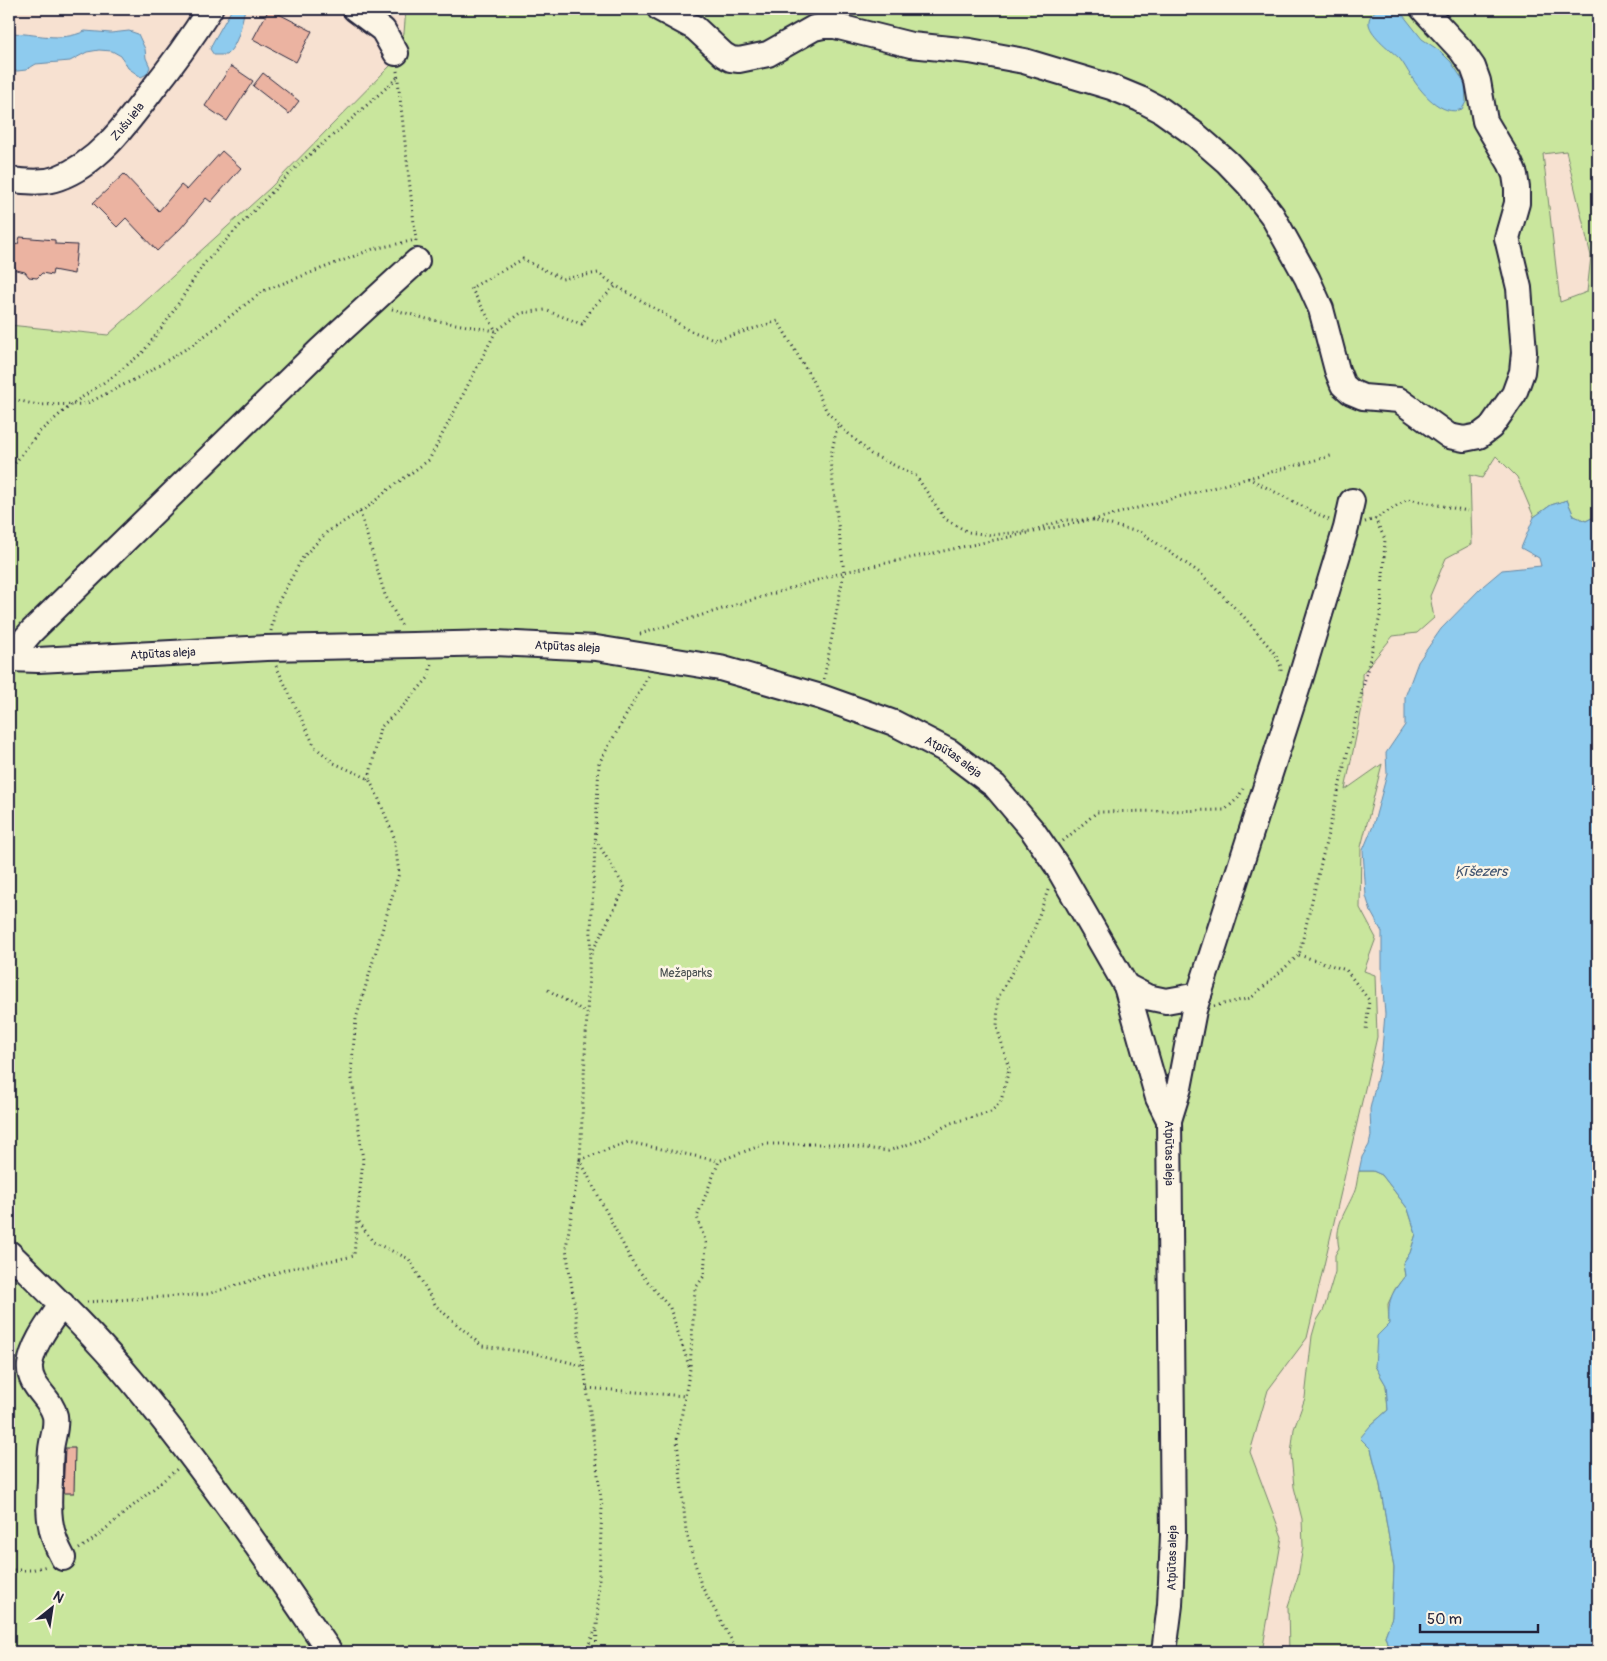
<svg xmlns="http://www.w3.org/2000/svg" width="1607" height="1661" viewBox="0 0 1607 1661" font-family="Pangolin,sans-serif">
  <style>
    .green { fill: #c9e69d; stroke: #76846c; fill-rule: evenodd }
    .water { fill: #8ecbee; stroke: #6387a6 }
    .building { fill: #ebb3a1; stroke: #22223b }
    .lines { fill: none; stroke-linecap: round; stroke-linejoin: round }
    .minor-casing { stroke: #22223b; stroke-width: 28 }
    .path { stroke: #22223b; stroke-width: 3; stroke-dasharray: 1 4; stroke-linecap: butt }
    .minor { stroke: #fcf5e5; stroke-width: 24 }
    .labels { text-anchor: middle; stroke-width: 5; stroke-linejoin: round; paint-order: stroke }
    .street-label { font-size: 12px; fill: #22223b; stroke: #fcf5e5 }
    .park-label { font-size: 12px; fill: #4c5354; stroke: #fcf5e5 }
    .water-label { font-size: 14px; font-style: italic; fill: #425571; stroke: #fcf5e5 }
  </style>
  <rect width="100%" height="100%" fill="#f7e1d1"/>
  <filter id="ink" filterUnits="userSpaceOnUse"><feTurbulence type="fractalNoise" baseFrequency=".02" numOctaves="2"/><feDisplacementMap in="SourceGraphic" scale="10" xChannelSelector="R" yChannelSelector="G"/><feConvolveMatrix kernelMatrix="1 2 1 2 8 2 1 2 1" color-interpolation-filters="sRGB"/></filter>
  <g filter="url(#ink)">
    <path class="green" d="M406 9H1598V515L1586 521 1574 516 1567 500 1551 505 1534 517 1517 477 1496 456 1482 478 1470 475 1472 544 1446 558 1430 596 1434 618 1417 633 1393 636 1362 674 1363 703 1345 790 1382 764 1361 847 1360 908 1376 938 1364 971 1375 975 1377 1037 1307 1338 1268 1390 1250 1452 1282 1537 1262 1652H9V325L108 335 270 188 391 65 404 33ZM1566 151 1591 256 1587 292 1560 302 1543 154Z
      M1359 1171H1373L1382 1175 1408 1209 1416 1234 1410 1253 1403 1263 1405 1276 1395 1289 1388 1304 1389 1324 1375 1366 1386 1385 1388 1410 1371 1425V1449L1380 1485 1394 1568 1392 1617 1385 1636 1390 1652H1289L1288 1606 1298 1576 1303 1547 1302 1519 1294 1487 1291 1454 1294 1429 1305 1398 1312 1336 1316 1322 1324 1309 1335 1272V1255L1339 1248C1334 1226 1345 1213 1353 1195 1357 1188 1357 1178 1359 1171Z"/>
    <path class="water" d="M232 9H245C241 24 239 45 226 55H214L210 49 213 42Z
      M1379 9H1394L1403 15 1422 39 1440 51 1451 62 1465 83 1466 102 1462 109C1442 118 1420 91 1411 76 1407 70 1404 64 1400 59 1392 51 1371 36 1369 24 1368 17 1373 12 1379 9Z
      M85 31 111 33 129 31 138 34 145 49 146 58 150 67 147 74 141 77 128 68 121 56 112 51 99 50 87 52 70 61 36 64 26 70 9 72V33C35 33 60 43 85 31Z
      M1567 500 1574 516 1586 521 1598 515V1652H1390L1385 1636 1392 1617 1394 1568 1380 1485 1371 1449 1360 1438 1371 1425 1388 1410 1386 1385 1375 1366 1377 1336 1389 1324C1388 1300 1390 1295 1405 1276L1403 1263 1410 1253 1416 1234 1408 1209 1382 1175 1373 1171H1359L1362 1157 1369 1145 1371 1136 1370 1109 1381 1061 1385 1014 1382 978V932L1371 912 1366 896 1363 850 1373 826 1387 774 1386 753 1405 725V697L1418 662 1441 629 1483 586 1502 570 1541 566 1539 558 1521 548 1534 517 1551 505Z"/>
    <path class="building" d="M269 9 312 31 296 62 253 39Z
      M231 66 253 81 227 121 205 106Z
      M263 73 299 101 289 114 253 86Z
      M222 151 241 168 211 202 206 198 181 228 157 251 126 218 117 227 93 203 124 174 159 211 181 185 187 190Z
      M20 237 55 240V244L77 245 74 274 53 270 52 275 42 273 37 278 29 277 25 272 16 270 13 262 14 245 18 244Z
      M65 1448H75L74 1493H63Z"/>
    <g class="lines">
      <g class="minor-casing">
        <g id="minor">
          <path d="M355 9 383 30 396 53"/>
          <path d="M660 9 695 28 724 55 731 59 739 60 768 54 814 28 823 26H835L911 45 970 51 1024 61 1111 87 1140 99 1161 110 1196 135 1227 162 1249 185 1272 215 1307 278 1321 309 1337 370 1343 385 1351 392 1363 397 1399 400 1449 436 1464 439 1479 436 1491 427 1514 394 1522 372 1524 352 1519 288 1507 238 1517 203V188L1515 175 1510 163 1485 121 1478 81 1473 67 1461 50 1423 9"/>
          <path id="s1" d="M9 180C25 181 42 184 58 178 98 164 127 123 152 90 173 64 192 37 210 9"/>
          <path d="M9 658 31 632 321 349 417 261"/>
          <path id="s2" d="M9 659 38 660 266 648 413 645 495 643 596 648 720 668 821 697 894 723 950 752 995 786 1033 831 1057 866 1126 986 1158 1098 1169 1120 1173 1535 1170 1605 1164 1652"/>
          <path d="M1126 986 1147 997 1166 1001 1199 995"/>
          <path d="M1169 1120 1179 1088 1194 1010 1300 680 1346 528 1352 501"/>
          <path d="M9 1253C51 1294 94 1335 132 1381 203 1467 268 1560 330 1652"/>
          <path d="M62 1304C50 1322 33 1343 30 1365 28 1387 51 1397 55 1416 57 1428 52 1438 51 1450 50 1460 50 1470 50 1480 48 1511 48 1531 63 1558"/>
        </g>
      </g>
      <path class="path" d="M397 71 416 241
        M392 309 427 319 496 331 521 313 545 310 582 324 593 307 616 286 661 312 688 330 717 340 778 321 811 378 827 412 839 425 871 454 916 476 945 519 968 532 991 535 1031 531 1064 520H1092L1142 533 1200 573 1244 617 1276 655 1281 667V672
        M9 398 37 405 86 404 143 375 194 344 263 291 373 249 416 240
        M9 471 38 433 72 404 115 375 143 352 169 318 203 265 244 221 302 161 345 125 397 78
        M1248 478 1329 520
        M360 512 385 595 402 626
        M1093 520 1334 455
        M1365 522 1375 519 1408 499 1468 511
        M1034 532 1084 521
        M271 631 276 606 303 557 327 532 369 506 389 489 429 460 496 331 471 288 523 259 562 279 598 273 616 286
        M640 634 844 572 1028 533
        M276 666 315 747 334 763 369 779 378 797 394 837 399 873 356 1019 351 1072 363 1160 357 1219 373 1242 409 1259 436 1306 482 1346 534 1353 583 1366
        M824 679 844 572 830 460 836 432 839 425
        M369 779 380 728 405 704 429 677 431 663
        M1063 841 1097 812 1225 810 1238 798 1243 789
        M591 954 625 888 596 840
        M1299 955 1346 970 1369 1000 1366 1031
        M548 990 587 1013
        M1214 1006 1251 998 1299 955 1381 612 1385 539 1375 519
        M87 1302 208 1294 288 1269 354 1256 357 1220
        M689 1366 670 1308 633 1264 580 1160 628 1142 719 1161
        M587 1388 685 1396
        M79 1549 90 1542 177 1469
        M9 1570H31L47 1566
        M585 1652 597 1627 602 1507 587 1388 566 1248 580 1160 599 763 649 675
        M596 1652 597 1630
        M738 1652 701 1585 686 1531 677 1440 690 1369 695 1289 704 1276 706 1243 697 1217 719 1161 765 1144H832L888 1151 918 1141 951 1123 991 1112 1001 1101 1009 1069 997 1027 998 998 1032 935 1048 890"/>
      <use href="#minor" class="minor"/>
    </g>
  </g>
  <g class="labels">
    <g class="street-label">
      <text dy="4" stroke="none"><textPath href="#s1" startOffset="140">Zušu iela</textPath></text>
      <text dy="4" stroke="none"><textPath href="#s2" startOffset="559">Atpūtas aleja</textPath></text>
      <text dy="4" stroke="none"><textPath href="#s2" startOffset="154">Atpūtas aleja</textPath></text>
      <text dy="4" stroke="none"><textPath href="#s2" startOffset="964">Atpūtas aleja</textPath></text>
      <text dy="4" stroke="none"><textPath href="#s2" startOffset="1429">Atpūtas aleja</textPath></text>
      <text transform="translate(1172 1558) rotate(-89)" y="4">Atpūtas aleja</text>
    </g>
    <g class="park-label">
      <text x="686" y="977">Mežaparks</text>
    </g>
    <g class="water-label">
      <text x="1481" y="876">Ķīšezers</text>
    </g>
  </g>
  <rect width="1607" height="1661" fill="none" stroke="#fcf5e5" stroke-width="30"/>
  <rect x="15" y="15" width="1577" height="1631" fill="none" stroke="#22223b" stroke-width="2" filter="url(#ink)"/>
  <g transform="translate(52 1608) rotate(30)" stroke="#fcf5e5" stroke-width="4" paint-order="stroke">
  <path d="M0-4L9 19L0 12L-9 19Z" fill="#22223b"/>
  <text y="-8" font-size="14" font-weight="bold" text-anchor="middle" fill="#22223b">N</text>
  </g>
  <path d="M1420 1624v8h118v-8" fill="none" stroke="#22223b" stroke-width="2.5"/>
  <text x="1427" y="1624" font-size="15" fill="#22223b" stroke="#fcf5e5" stroke-width="4" paint-order="stroke">50 m</text>
</svg>
